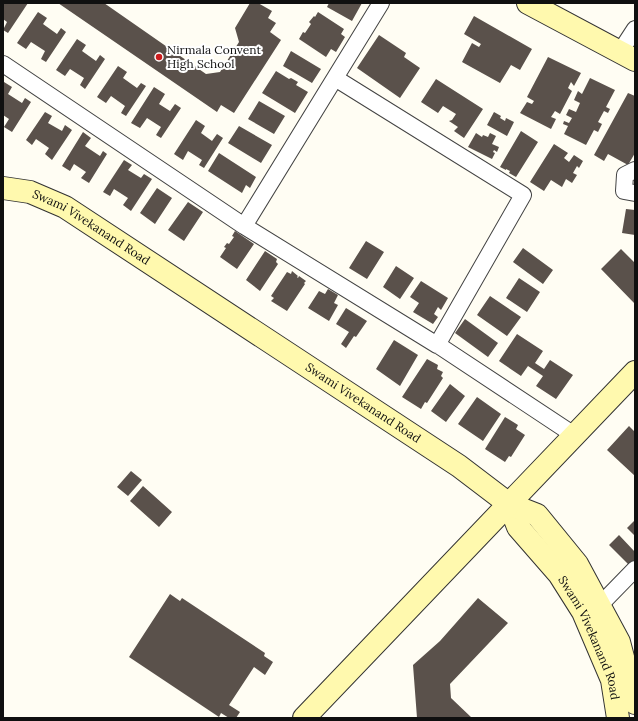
<svg xmlns="http://www.w3.org/2000/svg" width="638" height="721" viewBox="0 0 638 721" font-family="Lora,serif">
  <style>
    .building { fill: #5a514b }
    .lines { fill: none; stroke-linecap: round; stroke-linejoin: round }
    .street-casing { stroke: #434343; stroke-width: 18 }
    .secondary-casing { stroke: #323232; stroke-width: 24 }
    .street { stroke: #fff; stroke-width: 16 }
    .secondary { stroke: #fff9ae; stroke-width: 22 }
    .poi-dot { fill: #cc1c1d; stroke: #fff; stroke-width: 1.5 }
    .labels { text-anchor: middle; stroke-width: 4; stroke-linejoin: round; paint-order: stroke }
    .poi-label { font-size: 12px; fill: #101010; stroke: #fff; text-anchor: start }
    .street-label { font-size: 12px; fill: #101010; stroke: #fff }
  </style>
  <rect width="100%" height="100%" fill="#fffdf3"/>
  <path class="building" d="M3 3H17L19 4 20 3H28L8 33 3 30 7 22 3 19Z
    M58 3H104L206 74 220 72 239 42 235 28 250 3H258L272 11 268 18 276 23 270 32 281 40 234 113 221 105 217 112Z
    M329 3H362L352 21 327 7Z
    M38 12 47 18 43 24 57 34 61 28 66 32 46 62 41 59 45 51 31 42 26 49 17 43Z
    M318 12 344 29 341 34 345 37 336 52 331 49 326 57 299 39 303 32 305 33 311 24 309 22 314 16 315 17Z
    M474 16 532 49 520 70 511 65 500 83 462 62 472 43 479 47 481 44 464 34Z
    M379 35 406 53 404 57 420 68 400 98 357 68Z
    M77 39 86 45 82 51 96 61 100 55 105 59 85 89 80 85 84 78 70 69 65 76 56 70Z
    M291 51 321 69 312 83 283 66Z
    M548 57 581 73 574 86 571 82 568 88 572 91 560 114 555 111 551 117 556 119 551 129 520 113 527 102 532 104 534 101 527 97Z
    M118 66 127 72 123 78 137 88 141 83 146 86 126 116 121 113 125 106 111 96 106 103 97 97Z
    M276 71 289 79 291 78 298 82 296 85 308 92 295 113 262 93Z
    M590 78 615 90 606 107 610 109 608 113 604 111 598 122 602 124 598 132 594 130 586 145 564 134 568 126 563 124 564 121 569 123 572 118 566 115 569 109 576 112 580 103 574 100 578 91 582 94Z
    M436 79 483 109 464 138 454 131 458 127 449 121 452 120 456 114 443 106 438 113 421 102Z
    M4 82 12 87 8 94 22 103 25 98 31 102 12 132 4 127 9 119 3 115Z
    M154 87 165 94 159 104 170 111 175 104 181 108 161 138 156 135 161 127 147 118 140 128 131 123Z
    M628 93 635 96V153L628 165 608 154 604 161 594 155Z
    M259 101 285 116 274 134 248 119Z
    M45 112 52 116 48 123 62 131 65 125 72 130 52 160 45 154 49 148 36 139 32 145 26 140Z
    M494 112 501 116 500 118 505 121 506 118 514 122 507 136 487 125Z
    M196 120 205 126 201 133 212 141 217 134 223 138 204 168 199 165 202 160 188 151 183 160 174 154Z
    M239 126 272 145 261 163 228 143Z
    M521 131 538 142 516 177 509 173 510 171 506 169V170L500 167Z
    M83 132 91 138 85 146 100 156 103 151 107 154 89 183 81 178 86 172 74 164 70 171 62 166Z
    M476 133 482 137 483 135 488 137 490 133 496 136 492 144 499 147 497 152 494 150 493 152 495 153 492 159 468 147Z
    M554 144 568 153 564 158 569 162 574 155 583 161 579 168 577 166 573 173 577 175 572 183 566 179 562 187 551 180 544 191 530 182Z
    M219 153 256 177 250 188 246 185 242 193 208 171Z
    M124 160 132 165 128 170 141 178 144 174 152 179 131 211 123 205 128 198 114 189 110 196 103 192Z
    M157 188 172 198 155 224 140 213Z
    M188 202 203 212 184 241 168 230Z
    M626 209 635 210V235L622 233Z
    M235 231 254 244 237 269 220 257 226 248 224 247 227 243 229 244 234 237 232 236Z
    M366 241 384 252 367 279 349 268Z
    M523 248 553 270 543 284 513 262Z
    M621 249 635 263V304L601 269Z
    M265 251 277 259 276 262 278 264 260 291 246 280Z
    M396 266 414 278 400 299 383 287Z
    M292 271 298 276 297 277 298 278 299 276 306 281 304 283 305 284 287 311 271 301 274 298 271 296 287 272 291 274Z
    M519 278 540 292 527 312 506 298Z
    M421 281 448 298 441 310 438 307 434 314 438 317 433 324 413 312 419 303 410 297Z
    M328 289 338 295 334 303 338 305 329 321 308 308 319 291 325 294Z
    M490 296 521 317 507 336 477 315Z
    M346 308 367 321 356 337 354 336 346 348 341 344 349 332 336 324Z
    M465 319 498 343 488 357 455 333Z
    M517 334 543 351 535 363 544 369 550 360 573 375 556 399 536 386 543 376 528 366 521 376 499 361Z
    M394 340 418 355 400 386 376 369Z
    M427 359 438 365 437 369 443 372 441 376 443 378 427 403 425 402 421 409 402 397Z
    M450 384 465 396 446 422 431 411Z
    M477 397 501 414 483 441 458 424Z
    M505 417 518 425 516 429 525 435 511 457 509 456 505 462 485 449Z
    M629 426 635 432V476L607 450Z
    M131 471 142 480 128 496 117 487Z
    M143 486 172 512 159 527 130 501Z
    M635 520V536L627 528Z
    M619 535 635 552V563L631 567 609 545Z
    M170 594 180 601 182 598 265 653 264 656 273 662 265 675 254 667 229 705 240 712 236 718H229L221 713 219 717 129 657Z
    M478 598 508 623 450 684 451 698 472 718H417L413 665 440 641Z"/>
  <g class="lines">
    <g class="street-casing">
      <path id="street" d="M620 52 635 29
        M3 64 244 226 381 3
        M635 170 625 175 624 191 635 193
        M244 226 437 345 523 195 335 78
        M438 345 574 435
        M591 609 599 606 635 569"/>
    </g>
    <g class="secondary-casing">
      <g id="secondary">
        <path d="M528 3 635 60"/>
        <path id="s1" d="M3 188 30 192 65 207 459 466 509 504 518 527 559 574 583 612 612 680 618 718"/>
        <path d="M509 504 537 515 577 564 619 642 635 703"/>
        <path d="M304 718 635 372"/>
      </g>
    </g>
    <use href="#street" class="street"/>
    <use href="#secondary" class="secondary"/>
  </g>
  <circle class="poi-dot" cx="159" cy="57" r="4"/>
  <g class="labels">
    <g class="poi-label">
      <text x="167" y="54">Nirmala Convent<tspan x="167" dy="14">High School</tspan></text>
    </g>
    <g class="street-label">
      <text dy="4" stroke="none"><textPath href="#s1" startOffset="98">Swami Vivekanand Road</textPath></text>
      <text dy="4" stroke="none"><textPath href="#s1" startOffset="422">Swami Vivekanand Road</textPath></text>
      <text dy="4" stroke="none"><textPath href="#s1" startOffset="758">Swami Vivekanand Road</textPath></text>
    </g>
  </g>
  <rect width="638" height="721" fill="none" stroke="#101010" stroke-width="8"/>
</svg>
